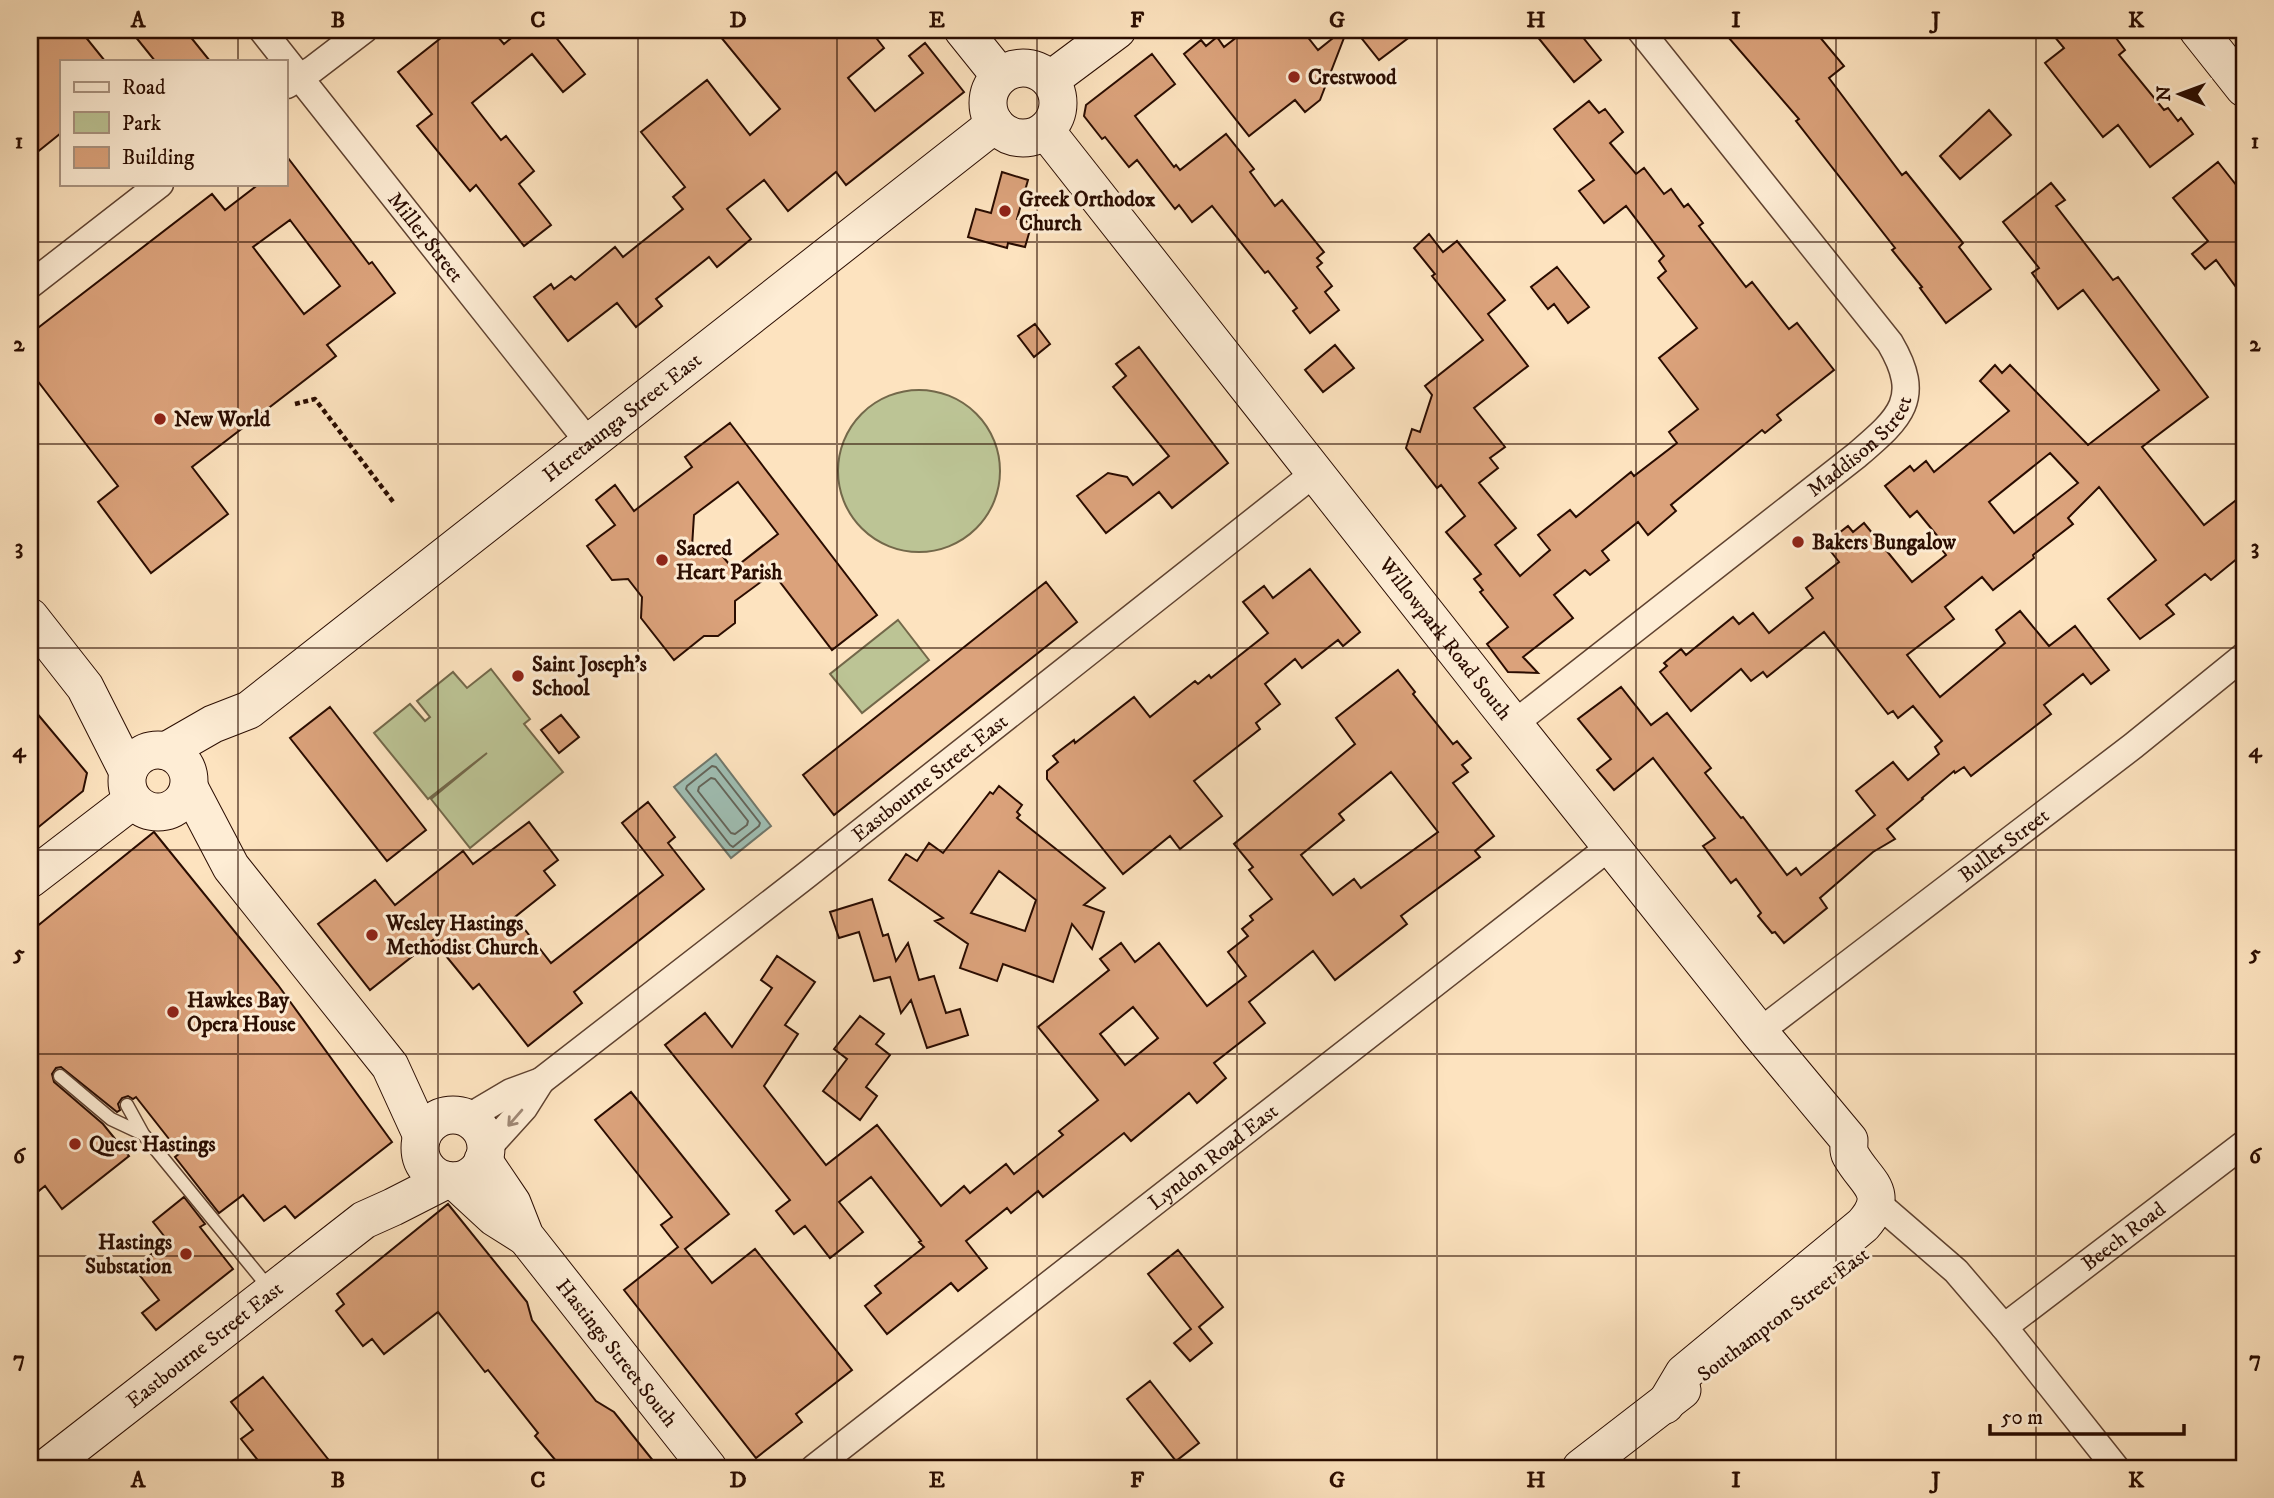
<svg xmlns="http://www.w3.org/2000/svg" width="2274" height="1498" viewBox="0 0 2274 1498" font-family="'IM FELL DW Pica',serif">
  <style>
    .green { fill: #bcc495; stroke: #73684a; stroke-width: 2 }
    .water { fill: #9fbeb3; stroke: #70776b; stroke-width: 2 }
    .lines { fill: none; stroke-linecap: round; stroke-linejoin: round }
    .shore { stroke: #64655a; stroke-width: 2 }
    .building { fill: #dba27b; stroke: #2a0c00; stroke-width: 2; fill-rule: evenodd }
    .lane-casing { stroke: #5f4230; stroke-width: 15 }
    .street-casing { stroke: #5f4230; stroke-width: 29 }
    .secondary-casing { stroke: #2a0c00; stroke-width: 39 }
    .path { stroke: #2a0c00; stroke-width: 4.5; stroke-dasharray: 5 3.5; stroke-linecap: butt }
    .lane { stroke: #feedd5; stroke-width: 12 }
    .street { stroke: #feedd5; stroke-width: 26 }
    .secondary { stroke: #feedd5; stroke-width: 37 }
    .oneway { stroke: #9f8875 }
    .grid { fill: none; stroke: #2a0c00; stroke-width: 2; stroke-opacity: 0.55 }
    .poi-dot { fill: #8f2418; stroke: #feedd5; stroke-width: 2.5 }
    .labels { text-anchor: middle; stroke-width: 6; stroke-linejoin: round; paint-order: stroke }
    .poi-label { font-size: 21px; font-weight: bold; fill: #2a0c00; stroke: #feedd5; text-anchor: start }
    .street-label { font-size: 21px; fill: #2a0c00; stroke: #feedd5 }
    .neatline { fill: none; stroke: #2a0c00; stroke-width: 2.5 }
    .grid-label { font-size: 23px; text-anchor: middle; font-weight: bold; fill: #2a0c00 }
  </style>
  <rect width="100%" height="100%" fill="#fde3bf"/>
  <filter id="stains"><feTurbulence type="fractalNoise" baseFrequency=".00286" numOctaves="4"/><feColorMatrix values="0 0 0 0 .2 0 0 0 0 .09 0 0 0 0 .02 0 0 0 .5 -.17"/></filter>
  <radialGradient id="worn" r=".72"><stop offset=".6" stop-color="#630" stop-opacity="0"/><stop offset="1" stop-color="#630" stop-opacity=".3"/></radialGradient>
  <path class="green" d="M838 471a81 81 0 1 1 162 0a81 81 0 1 1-162 0Z
    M898 620 929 660 862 713 830 674Z
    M491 669 530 719 524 724 563 772 470 848 431 799 487 753 428 799 374 733 410 704 425 721 430 717 417 701 453 672 467 688Z"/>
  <path class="water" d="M716 754 771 826 731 858 674 787Z"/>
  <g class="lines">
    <path class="shore" d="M712 766 716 767 760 823 759 826 733 847 730 845 686 789 687 786Z
      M711 778 715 779 748 821 747 825 735 834 731 833 698 791 699 787Z"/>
  </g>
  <path class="building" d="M30 30H80L105 61H61V133L30 158Z
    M130 30H185L210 61H155Z
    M451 30H492L504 44 521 30H550L585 74 563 92 532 54 472 103 501 140 506 136 534 171 519 184 551 225 524 246 476 185 470 191 417 126 432 114 398 72Z
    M715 30H870L884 48 848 78 875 111 923 73 909 56 925 43 964 92 846 185 836 172 788 211 764 180 727 209 751 239 717 267 709 257 656 299 662 306 636 327 617 303 568 341 534 297 551 284 554 289 571 276 575 280 615 247 623 257 683 209 673 197 685 187 641 132 707 80 750 135 780 109Z
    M1246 30H1302L1318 50 1343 30H1347L1320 100 1305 112 1295 100 1249 136 1184 54 1201 40 1206 46 1217 37 1224 47Z
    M1355 30H1419L1379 60Z
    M1532 30H1577L1601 60 1574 82Z
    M1722 30H1814L1844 66 1829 78 1902 175 1906 172 1963 243 1959 247 1991 289 1946 323 1920 288 1922 287 1892 250 1895 248 1796 121 1799 119Z
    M2049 30H2110L2125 50 2119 55 2164 110 2168 108 2178 121 2181 118 2193 134 2150 167 2118 125 2103 137 2045 63 2064 48Z
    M1152 54 1175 84 1135 116 1174 167 1176 165 1180 170 1226 134 1254 169 1250 172 1275 206 1282 200 1324 252 1317 258 1322 263 1317 267 1332 286 1325 292 1339 310 1310 333 1293 311 1297 308 1268 271 1265 273 1212 206 1192 222 1179 205 1175 209 1137 160 1129 167 1105 137 1102 139 1084 116 1086 105Z
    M1589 101 1599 113 1605 109 1623 132 1610 143 1636 174 1644 168 1664 194 1671 189 1684 207 1688 204 1703 223 1699 226 1746 287 1752 282 1789 329 1797 323 1834 370 1777 415 1781 420 1765 433 1762 430 1671 505 1676 511 1648 535 1638 522 1602 551 1609 560 1590 575 1585 570 1554 595 1573 618 1523 657 1538 673 1508 672 1487 644 1508 627 1480 592 1483 590 1474 579 1481 574 1446 532 1465 516 1441 485 1437 488 1406 448 1412 429 1420 432 1432 395 1425 386 1483 340 1432 276 1435 274 1414 248 1429 234 1443 252 1457 241 1505 300 1488 314 1528 366 1474 408 1505 447 1490 458 1498 468 1479 483 1516 528 1495 545 1520 576 1550 550 1538 535 1570 510 1576 517 1631 472 1634 476 1677 443 1669 432 1698 409 1659 358 1697 328 1658 278 1666 271 1659 261 1664 256 1626 206 1604 223 1579 191 1594 180 1554 129Z
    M1989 110 2011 135 1960 179 1940 156Z
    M285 154 369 264 372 262 395 293 327 345 336 356 192 467 228 514 151 573 98 502 118 486 30 371V334L212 194 225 210 259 184H285ZM290 220 340 286 304 314 253 247Z
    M2218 162 2244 195V298L2216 260 2205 269 2192 254 2208 241 2173 198Z
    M1002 172 1028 180 1017 219 1032 223 1025 247 1008 243 1007 248 968 237 976 209 991 213Z
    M2051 183 2065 200 2056 206 2113 280 2118 277 2208 397 2142 447 2204 525 2244 494V553L2211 580 2205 574 2166 605 2174 614 2140 639 2108 599 2156 560 2099 487 2068 518 2073 524 2033 555 2034 558 1993 590 1982 577 1945 607 1954 619 1907 655 1940 697 2005 643 1996 630 2020 611 2049 646 2075 626 2109 670 2091 684 2083 674 2044 705 2051 714 1971 776 1964 767 1955 773 1954 771 1922 798 1923 799 1887 829 1895 839 1873 852 1820 898 1827 908 1784 943 1775 932 1772 933 1758 916 1761 913 1736 879 1731 883 1703 846 1715 838 1653 758 1614 790 1597 770 1611 759 1578 719 1621 687 1651 725 1667 713 1711 768 1705 773 1741 818 1743 817 1787 875 1796 868 1801 875 1875 815 1856 791 1893 762 1908 780 1939 754 1935 747 1942 741 1913 706 1898 718 1893 711 1888 714 1824 632 1767 677 1763 672 1751 681 1741 669 1691 711 1660 672 1667 666 1664 663 1681 649 1686 655 1733 617 1739 624 1753 613 1769 633 1813 598 1806 588 1839 562 1825 544 1848 526 1853 532 1864 523 1912 582 1946 555 1940 547 1944 544 1917 511 1910 517 1885 486 1910 466 1914 471 1926 461 1934 472 2009 411 1980 381 1995 365 2002 373 2010 365 2088 445 2159 390 2083 290 2058 309 2032 273 2039 268 2003 222ZM2050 453 2078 483 2014 533 1989 502Z
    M1557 267 1589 307 1568 323 1554 304 1548 309 1531 287Z
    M1035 324 1050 344 1034 357 1018 336Z
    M1335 345 1354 368 1323 392 1305 370Z
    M1139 347 1228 463 1172 508 1159 492 1106 533 1077 496 1108 473 1127 477 1133 485 1169 456 1113 387 1126 376 1116 364Z
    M730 423 877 615 832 650 773 573 735 601V623L718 636H704L674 660 641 618 642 597 628 579 612 580 587 546 615 525 596 500 615 485 634 511 692 467 685 457ZM738 482 778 534 733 569 716 548 692 547 694 515Z
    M1310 569 1360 632 1343 646 1338 640 1302 668 1295 659 1265 684 1280 704 1256 723 1260 729 1194 781 1222 816 1180 849 1170 836 1123 874 1047 779V771L1058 762 1053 756 1074 740 1075 743 1134 697 1150 717 1195 681 1198 684 1209 675 1211 678 1268 633 1243 602 1264 586 1273 598Z
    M1046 582 1077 622 834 815 803 775Z
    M1398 670 1415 692 1413 694 1453 744 1457 741 1471 758 1462 765 1468 772 1453 783 1494 836 1475 851 1480 857 1401 916 1407 924 1335 980 1313 951 1249 1002 1265 1023 1214 1063 1226 1078 1197 1103 1189 1093 1131 1141 1124 1133 1043 1197 1038 1191 1011 1213 1007 1208 966 1241 987 1268 958 1291 951 1283 887 1334 865 1306 881 1293 875 1286 924 1247 919 1242 921 1241 871 1177 839 1202 863 1232 830 1258 805 1226 794 1234 776 1211 790 1200 665 1045 705 1013 732 1047 772 988 761 980 777 956 815 982 785 1025 798 1034 764 1086 826 1165 877 1125 941 1206 964 1186 970 1193 1006 1164 1014 1174 1063 1135 1059 1131 1098 1100 1038 1027 1109 970 1100 959 1121 943 1135 962 1159 943 1207 1006 1246 976 1228 952 1248 936 1242 929 1253 920 1250 916 1272 899 1249 870 1253 867 1234 844 1355 744 1336 718ZM1391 772 1438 832 1361 888 1354 879 1333 895 1301 855 1344 820 1339 814ZM1133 1007 1158 1038 1125 1065 1100 1034Z
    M30 705 87 773 83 791 30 834Z
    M330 707 426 830 387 861 290 738Z
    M561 715 579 737 559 753 541 730Z
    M999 786 1022 805 1017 812 1020 815 1017 818 1105 888 1084 905 1104 912 1092 949 1072 924 1053 982 1003 964 997 981 960 968 968 944 935 921 943 918 889 880 906 854 917 861 929 843 943 853 990 792 993 794ZM999 871 1036 900 1025 931 971 913Z
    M648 802 675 837 668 843 704 889 574 992 582 1003 528 1046 479 984 473 989 433 940 370 990 318 924 375 880 395 905 463 851 473 864 529 822 558 860 544 871 555 885 515 917 551 963 663 875 622 823Z
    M154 832 278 985 392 1142 295 1218 285 1206 264 1221 243 1195 219 1213 175 1157 180 1153 136 1097 133 1099 128 1096 122 1098 118 1104 120 1110 117 1112 61 1067 56 1068 52 1074 54 1082 103 1124 129 1156 62 1209 45 1186 30 1198V932Z
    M872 899 883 936 888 934 896 961 908 943 919 980 934 976 946 1013 960 1009 968 1035 927 1048 911 1000 901 1013 890 977 874 981 859 932 839 938 830 912Z
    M860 1016 884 1034 876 1044 890 1055 866 1087 877 1096 860 1120 823 1091 847 1059 834 1049Z
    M631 1092 729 1214 685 1249 712 1283 755 1249 852 1370 796 1414 802 1422 756 1458 624 1290 678 1247 661 1225 672 1217 595 1120Z
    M184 1197 205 1224 200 1227 233 1269 156 1330 142 1313 159 1300 134 1268 168 1241 153 1222Z
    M448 1204 527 1302 532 1320 596 1401 614 1412 659 1468H562L535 1436 538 1433 488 1370 485 1372 438 1312 384 1354 372 1339 363 1346 336 1311 344 1304 337 1294Z
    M1178 1250 1223 1307 1199 1327 1212 1343 1190 1361 1174 1343 1191 1329 1148 1274Z
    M263 1377 335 1468H264L241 1439 253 1430 231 1402Z
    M1150 1381 1199 1443 1176 1461 1127 1399Z"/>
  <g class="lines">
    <g class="lane-casing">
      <path id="lane" d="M60 1076 111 1119 143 1134 270 1289
        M127 1105 143 1134"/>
    </g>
    <g class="street-casing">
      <g id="street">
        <path id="s1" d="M262 30 590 444"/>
        <path d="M287 85 313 69 364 30"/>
        <path d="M30 285 160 184"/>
        <path id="s2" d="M1515 723 1857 455C1900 418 1923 399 1890 343L1640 30"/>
        <path id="s3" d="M1759 1032 2133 746 2244 656"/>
        <path id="s4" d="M467 1118 511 1092 541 1081 804 877 1316 472"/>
        <path d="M485 1151 524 1108 541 1081"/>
        <path d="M1875 1201 1956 1271 2004 1327 2116 1468"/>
        <path id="s5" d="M2004 1327 2244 1144"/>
        <path id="s6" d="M814 1468 1612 845"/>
      </g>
    </g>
    <g class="secondary-casing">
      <g id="secondary">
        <path d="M963 30 1000 76"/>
        <path d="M2198 30 2244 88"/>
        <circle cx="1023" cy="103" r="35"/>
        <path d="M1050 80 1117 30"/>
        <path id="s7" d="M1046 131 1491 696 1759 1032 1849 1140C1849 1145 1848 1152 1851 1156 1866 1183 1892 1192 1863 1225L1684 1373 1665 1405"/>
        <path d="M30 617 85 687 128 772"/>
        <circle cx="158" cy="781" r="31"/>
        <path id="s8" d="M166 751 213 724 249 710 995 124"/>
        <path d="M189 787 231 867 390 1066 422 1136"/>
        <path d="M30 879 133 800"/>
        <circle cx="453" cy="1148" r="33"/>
        <path id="s9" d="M483 1160 512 1203 525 1236 708 1468"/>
        <path d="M455 1181 494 1217 524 1236"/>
        <path id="s10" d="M46 1468 364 1220 393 1207 446 1180"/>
        <path d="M1581 1468 1682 1390"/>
      </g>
    </g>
    <path class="path" d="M295 404 315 399 394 503"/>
    <use href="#lane" class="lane"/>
    <use href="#street" class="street"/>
    <use href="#secondary" class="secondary"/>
  </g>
  <defs><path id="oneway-shaft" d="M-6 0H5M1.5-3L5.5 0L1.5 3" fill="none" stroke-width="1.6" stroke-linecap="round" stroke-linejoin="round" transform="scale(1.75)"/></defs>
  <use class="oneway" href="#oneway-shaft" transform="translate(515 1118) rotate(131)"/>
  <path class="grid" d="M238 30V61M438 30V1468M638 30V1468M837 30V1468M1037 30V1468M1237 30V1468M1437 30V1468M1636 30V1468M1836 30V1468M2036 30V1468M238 184V1468M30 242H2244M30 444H2244M30 648H2244M30 850H2244M30 1054H2244M30 1256H2244"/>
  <g class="poi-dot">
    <circle cx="1294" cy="77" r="7"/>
    <circle cx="1005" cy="211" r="7"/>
    <circle cx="160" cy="419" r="7"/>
    <circle cx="1798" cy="542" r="7"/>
    <circle cx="662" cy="560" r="7"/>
    <circle cx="518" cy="676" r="7"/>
    <circle cx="372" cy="935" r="7"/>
    <circle cx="173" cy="1012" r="7"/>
    <circle cx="75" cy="1144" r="7"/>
    <circle cx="186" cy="1254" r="7"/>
  </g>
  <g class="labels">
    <g class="poi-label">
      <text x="1308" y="84">Crestwood</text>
      <text x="1019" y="206">Greek Orthodox<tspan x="1019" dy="24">Church</tspan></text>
      <text x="174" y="426">New World</text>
      <text x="1812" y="549">Bakers Bungalow</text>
      <text x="676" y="555">Sacred<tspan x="676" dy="24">Heart Parish</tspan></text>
      <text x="532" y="671">Saint Joseph's<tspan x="532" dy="24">School</tspan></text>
      <text x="386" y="930">Wesley Hastings<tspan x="386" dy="24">Methodist Church</tspan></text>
      <text x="187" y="1007">Hawkes Bay<tspan x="187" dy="24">Opera House</tspan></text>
      <text x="89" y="1151">Quest Hastings</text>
      <text x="172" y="1249" text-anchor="end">Hastings<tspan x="172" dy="24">Substation</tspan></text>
    </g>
    <g class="street-label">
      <text dy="7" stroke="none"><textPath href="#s1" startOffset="264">Miller Street</textPath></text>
      <text dy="7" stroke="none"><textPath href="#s8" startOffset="567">Heretaunga Street East</textPath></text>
      <text dy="7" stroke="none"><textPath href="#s2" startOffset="443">Maddison Street</textPath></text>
      <text dy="7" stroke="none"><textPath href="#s7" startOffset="646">Willowpark Road South</textPath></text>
      <text dy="7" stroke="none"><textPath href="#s4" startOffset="576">Eastbourne Street East</textPath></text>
      <text dy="7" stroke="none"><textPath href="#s3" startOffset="308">Buller Street</textPath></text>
      <text dy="7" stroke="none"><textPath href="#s6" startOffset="506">Lyndon Road East</textPath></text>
      <text dy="7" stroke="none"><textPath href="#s5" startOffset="150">Beech Road</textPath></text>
      <text transform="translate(1783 1314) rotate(-37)" y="7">Southampton Street East</text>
      <text dy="7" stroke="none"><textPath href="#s10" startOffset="201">Eastbourne Street East</textPath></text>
      <text dy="7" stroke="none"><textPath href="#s9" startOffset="236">Hastings Street South</textPath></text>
    </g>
  </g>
  <rect width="2274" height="1498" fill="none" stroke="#fde3bf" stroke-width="77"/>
  <rect x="60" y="60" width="228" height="126" fill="#feedd5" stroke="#a99380" stroke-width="2"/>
  <rect x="74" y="82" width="35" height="10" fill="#feedd5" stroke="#a99380" stroke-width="2"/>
  <text x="122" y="94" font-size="21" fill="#2a0c00">Road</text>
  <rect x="74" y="112" width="35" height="21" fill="#bcc495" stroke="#a99380" stroke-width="2"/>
  <text x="122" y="130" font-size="21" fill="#2a0c00">Park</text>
  <rect x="74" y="147" width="35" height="21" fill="#dba27b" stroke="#a99380" stroke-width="2"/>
  <text x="122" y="164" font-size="21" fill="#2a0c00">Building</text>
  <g transform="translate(2180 94) rotate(271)" stroke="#feedd5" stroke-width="5" paint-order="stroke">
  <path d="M0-5L12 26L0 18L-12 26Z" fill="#2a0c00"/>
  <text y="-10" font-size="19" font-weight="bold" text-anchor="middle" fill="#2a0c00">N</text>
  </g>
  <path d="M1990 1424v10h194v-10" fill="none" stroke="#2a0c00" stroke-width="3.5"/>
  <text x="2001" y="1424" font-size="21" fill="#2a0c00" stroke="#feedd5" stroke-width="5" paint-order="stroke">50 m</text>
  <rect x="38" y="38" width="2198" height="1422" class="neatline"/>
  <g class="grid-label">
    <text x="138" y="27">A</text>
    <text x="338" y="27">B</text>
    <text x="538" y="27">C</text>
    <text x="738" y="27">D</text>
    <text x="937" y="27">E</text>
    <text x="1137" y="27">F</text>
    <text x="1337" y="27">G</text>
    <text x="1536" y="27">H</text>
    <text x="1736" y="27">I</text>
    <text x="1936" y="27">J</text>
    <text x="2136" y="27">K</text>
    <text x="19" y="148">1</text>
    <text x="2255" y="148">1</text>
    <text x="19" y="351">2</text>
    <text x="2255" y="351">2</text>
    <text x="19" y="554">3</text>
    <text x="2255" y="554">3</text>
    <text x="19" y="757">4</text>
    <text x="2255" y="757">4</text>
    <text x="19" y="960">5</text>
    <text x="2255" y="960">5</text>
    <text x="19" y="1163">6</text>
    <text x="2255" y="1163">6</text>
    <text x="19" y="1366">7</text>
    <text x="2255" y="1366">7</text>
    <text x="138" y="1487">A</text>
    <text x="338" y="1487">B</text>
    <text x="538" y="1487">C</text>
    <text x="738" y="1487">D</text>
    <text x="937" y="1487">E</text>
    <text x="1137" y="1487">F</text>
    <text x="1337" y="1487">G</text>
    <text x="1536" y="1487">H</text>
    <text x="1736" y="1487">I</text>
    <text x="1936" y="1487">J</text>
    <text x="2136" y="1487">K</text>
  </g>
  <rect width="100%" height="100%" filter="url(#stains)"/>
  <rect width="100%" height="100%" fill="url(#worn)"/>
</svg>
